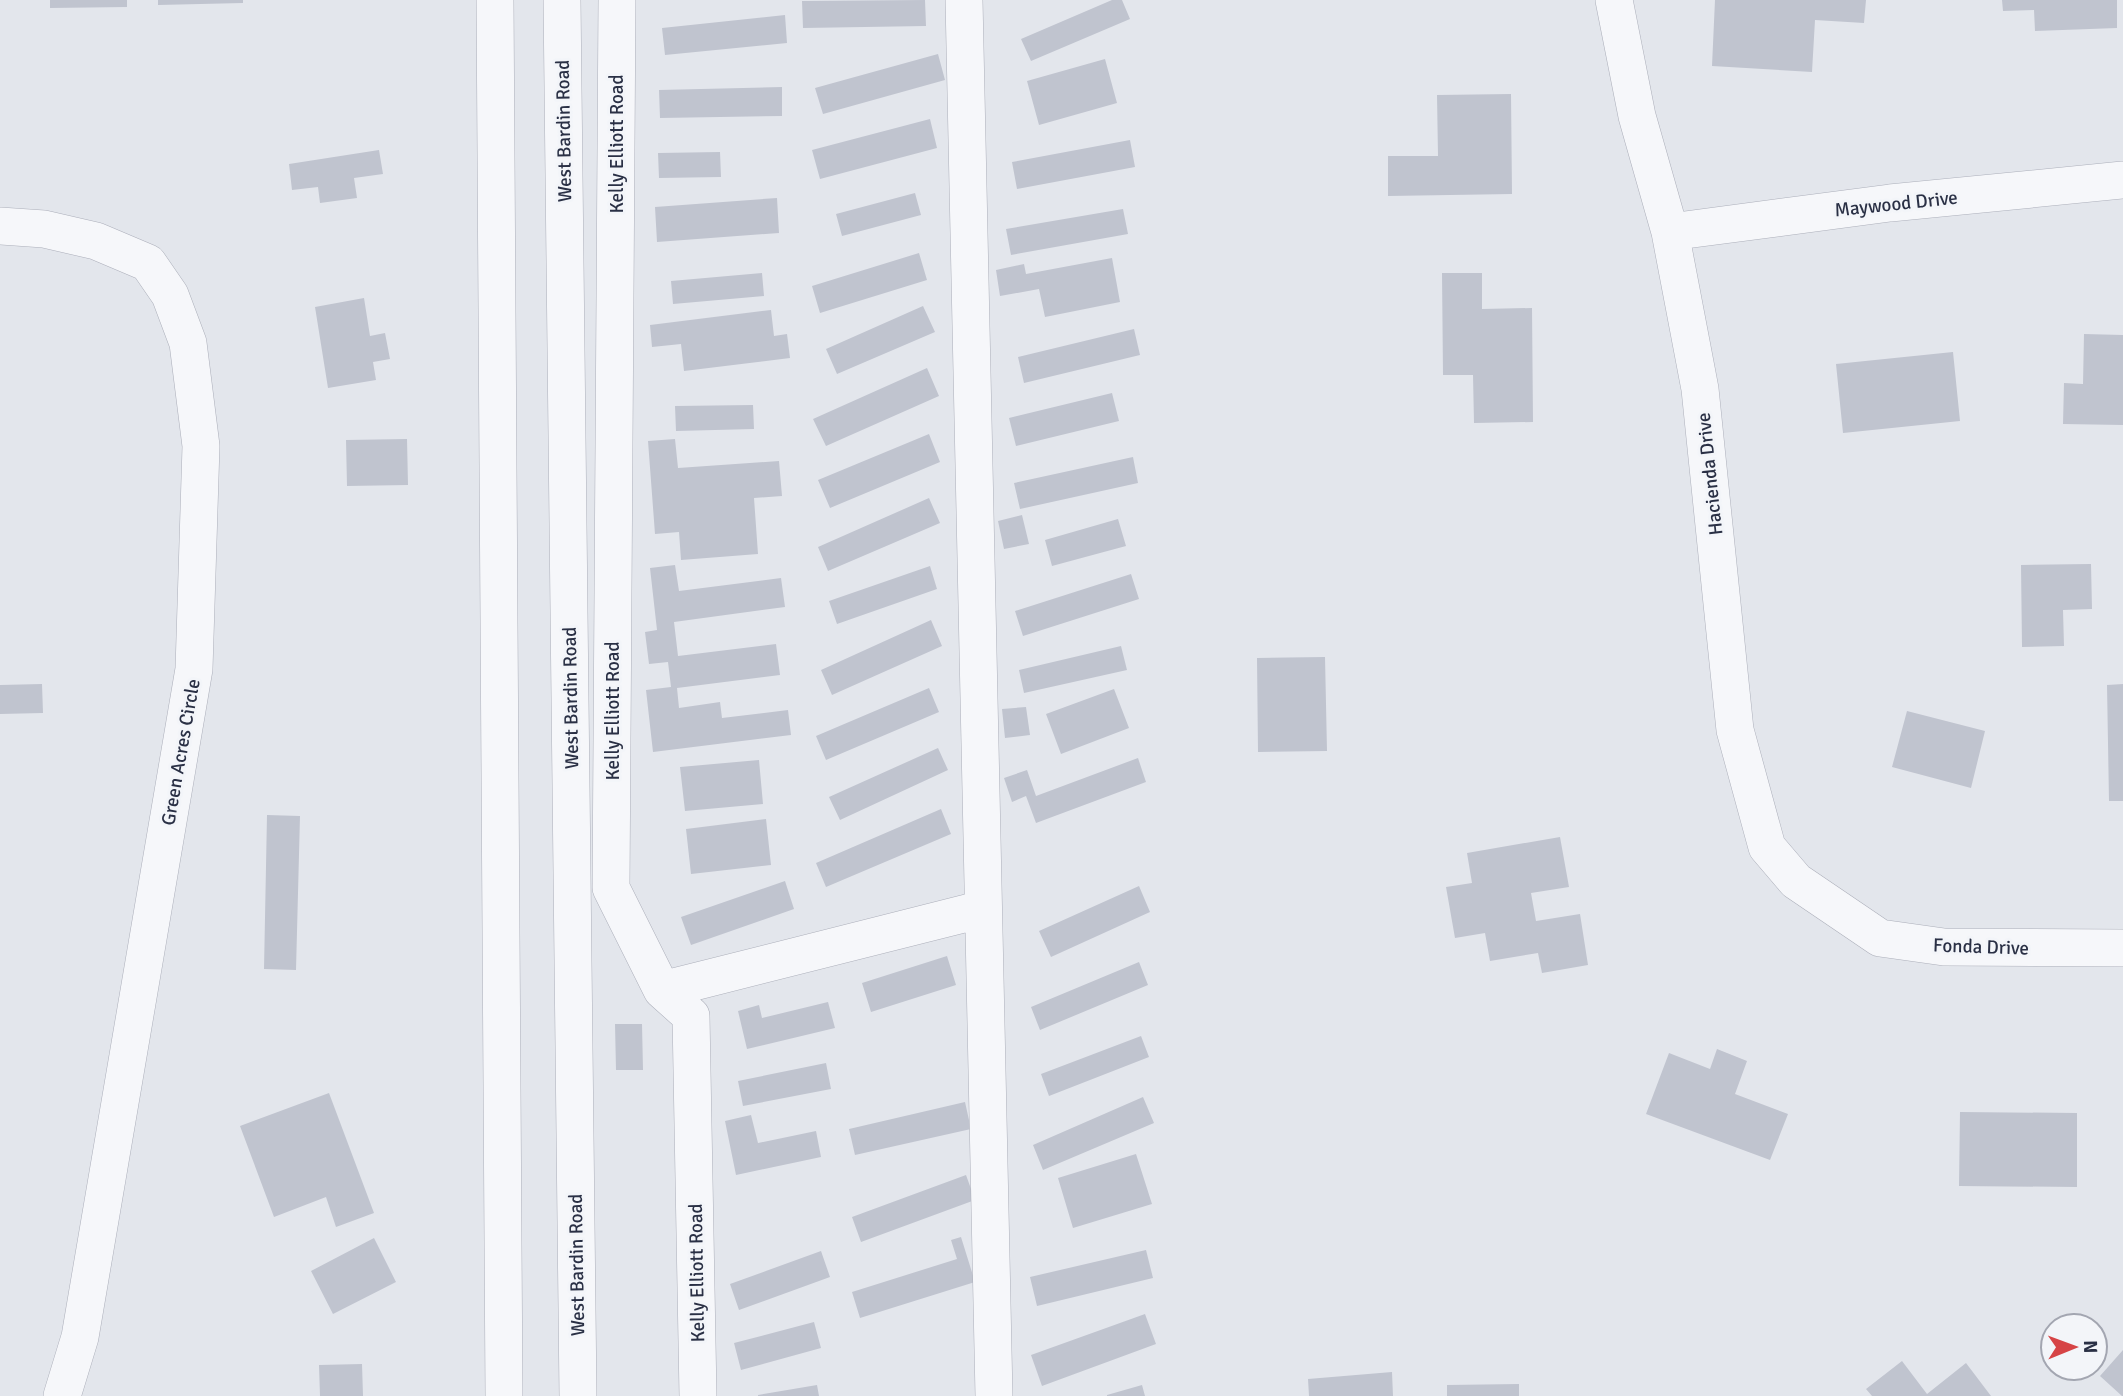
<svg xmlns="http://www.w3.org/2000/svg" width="2123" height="1396" viewBox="0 0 2123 1396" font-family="Signika,sans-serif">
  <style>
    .building { fill: #c0c4cf }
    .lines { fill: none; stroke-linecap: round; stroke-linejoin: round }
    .minor-casing { stroke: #acafba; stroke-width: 38 }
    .minor { stroke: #f6f7fa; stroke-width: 37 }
    .labels { text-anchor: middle; stroke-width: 6; stroke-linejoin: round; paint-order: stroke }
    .street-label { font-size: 19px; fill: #2a3045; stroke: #f3f5f9 }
  </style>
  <rect width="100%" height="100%" fill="#e3e6ec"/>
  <path class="building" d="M50 0H127V7L50 8Z
    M158 0H243V3L158 5Z
    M925 0 926 26 803 28 802 1Z
    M1112 0H1122L1130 19 1031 61 1021 39Z
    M1715 0H1866L1864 23 1815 20 1812 72 1712 66Z
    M2002 0H2117V28L2035 31 2034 10 2003 11Z
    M785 15 787 43 665 55 662 28Z
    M938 54 945 80 823 114 815 88Z
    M1105 59 1117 103 1039 125 1027 81Z
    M782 87V116L660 118 659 90Z
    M1511 94 1512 194 1388 196V156H1438L1437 95Z
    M930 119 937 148 820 179 812 150Z
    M1130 140 1135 167 1017 189 1012 162Z
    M379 150 383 174 354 178 357 198 320 203 318 187 292 190 289 164Z
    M720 152 721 177 659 178 658 153Z
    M915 193 921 215 842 236 836 214Z
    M777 198 779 233 657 242 655 207Z
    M1123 209 1128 234 1011 255 1006 229Z
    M919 253 927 280 820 313 812 286Z
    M1112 258 1120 302 1045 317 1039 289 1000 296 996 270 1024 264 1026 274Z
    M762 273 764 296 673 304 671 281Z
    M1442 273H1482V309L1532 308 1533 422 1474 423 1473 375H1443Z
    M364 298 370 336 385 333 390 359 373 362 376 380 328 388 315 307Z
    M923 306 935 332 837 374 826 349Z
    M771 310 774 336 787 334 790 358 684 371 681 344 652 347 650 325Z
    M1134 329 1140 355 1024 383 1018 357Z
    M2084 334 2123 335V425L2063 424 2064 383 2083 384Z
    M1953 352 1960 421 1843 433 1836 364Z
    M927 368 939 396 826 446 813 419Z
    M1112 393 1119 421 1016 446 1009 418Z
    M753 405 754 429 676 431 675 406Z
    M929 434 940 462 830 508 818 480Z
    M407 439 408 485 347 486 346 440Z
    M675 439 678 468 779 461 782 496 754 498 758 554 681 560 679 532 655 534 648 441Z
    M1133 457 1138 483 1020 509 1014 483Z
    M929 498 940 523 828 571 818 547Z
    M1022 515 1029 544 1004 549 998 521Z
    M1118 519 1126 546 1052 566 1045 540Z
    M2091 564 2092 609 2063 610 2064 646 2022 647 2021 565Z
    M675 565 679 591 781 578 785 607 674 622 678 656 776 644 780 675 677 688 679 708 720 702 722 718 788 710 791 735 653 752 646 690 671 687 668 662 649 664 645 632 657 630 650 568Z
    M930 566 937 589 837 624 829 601Z
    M1131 574 1139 599 1023 636 1015 611Z
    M931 620 942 646 832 695 821 670Z
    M1121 646 1127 670 1024 693 1019 670Z
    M1325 657 1327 751 1258 752 1257 658Z
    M42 684 43 713 0 714V685Z
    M2123 684V801H2109L2107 685Z
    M929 688 939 712 826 760 816 736Z
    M1114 689 1129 728 1061 754 1046 714Z
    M1026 707 1030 735 1005 738 1002 709Z
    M1907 711 1985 731 1971 788 1892 767Z
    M938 748 948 770 840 820 829 797Z
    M1138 758 1146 782 1036 823 1026 796 1012 802 1004 778 1027 770 1036 796Z
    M759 760 763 804 685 811 680 767Z
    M941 809 951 834 826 887 816 863Z
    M267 815 300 816 296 970 264 969Z
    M766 819 771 865 691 874 686 829Z
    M1560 837 1569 887 1531 893 1536 921 1580 914 1588 965 1542 973 1538 953 1490 961 1485 933 1455 938 1446 887 1472 883 1467 853Z
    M785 881 794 909 691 945 681 917Z
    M1139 886 1150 912 1051 957 1039 931Z
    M947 956 956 985 871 1012 862 983Z
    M1139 962 1148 985 1040 1030 1031 1007Z
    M828 1002 835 1028 747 1049 738 1011 759 1005 762 1018Z
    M615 1024H642L643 1070H616Z
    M1141 1036 1149 1057 1049 1096 1041 1074Z
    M1717 1049 1747 1061 1735 1094 1788 1114 1770 1160 1646 1114 1669 1053 1710 1069Z
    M826 1063 831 1089 743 1106 738 1081Z
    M329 1093 374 1213 336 1227 326 1197 274 1217 240 1126Z
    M1143 1097 1154 1123 1043 1170 1033 1145Z
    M965 1102 971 1129 855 1155 849 1129Z
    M1960 1112 2077 1113V1187L1959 1186Z
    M751 1115 758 1143 816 1131 821 1157 736 1175 725 1121Z
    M1136 1154 1152 1204 1073 1228 1058 1178Z
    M966 1175 975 1200 861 1242 852 1217Z
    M961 1237 975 1282 860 1318 852 1292 957 1259 951 1240Z
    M374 1238 396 1282 333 1314 311 1271Z
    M1146 1250 1153 1278 1037 1306 1030 1277Z
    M821 1251 830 1277 739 1310 730 1284Z
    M1145 1314 1156 1344 1042 1386 1031 1355Z
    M814 1322 821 1348 741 1370 734 1343Z
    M2123 1350V1396H2122L2100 1376Z
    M1902 1361 1927 1394 1966 1363 1991 1396H1872L1866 1389Z
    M362 1364 363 1396H320L319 1365Z
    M1392 1372 1393 1396H1309L1308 1379Z
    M1519 1384V1396H1447V1385Z
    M817 1385 819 1396H758V1395Z
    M1142 1385 1145 1396H1107V1395Z"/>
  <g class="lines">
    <g class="minor-casing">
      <path id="minor" d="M495 0 504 1396
        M562 0 578 1396
        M617 0 611 888 662 990 691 1016 698 1396
        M964 0 994 1396
        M1614 0 1637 116 1670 232 1700 389 1735 730 1767 847 1796 881 1880 938 1944 947 2123 948
        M0 226 44 229 96 241 148 263 170 295 188 343 201 446 194 669 80 1337 62 1396
        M1670 232 1890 203 2123 180
        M662 990 983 909"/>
    </g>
    <use href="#minor" class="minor"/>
  </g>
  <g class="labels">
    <g class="street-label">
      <text transform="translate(563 131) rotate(-91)" y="7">West Bardin Road</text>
      <text transform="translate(616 144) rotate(-90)" y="7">Kelly Elliott Road</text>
      <text transform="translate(1896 203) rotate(-6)" y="7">Maywood Drive</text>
      <text transform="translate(1709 474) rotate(-96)" y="7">Hacienda Drive</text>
      <text transform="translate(570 698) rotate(-91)" y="7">West Bardin Road</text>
      <text transform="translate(612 711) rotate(-90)" y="7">Kelly Elliott Road</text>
      <text transform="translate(180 752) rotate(-80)" y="7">Green Acres Circle</text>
      <text transform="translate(1981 946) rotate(2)" y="7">Fonda Drive</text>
      <text transform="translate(576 1265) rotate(-91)" y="7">West Bardin Road</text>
      <text transform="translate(696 1273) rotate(-91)" y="7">Kelly Elliott Road</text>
    </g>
  </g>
  <g transform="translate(2074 1347) rotate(89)"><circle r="33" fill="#f3f5f9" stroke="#a3a6b1" stroke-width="2"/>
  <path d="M0-5L12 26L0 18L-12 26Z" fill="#d64446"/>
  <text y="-10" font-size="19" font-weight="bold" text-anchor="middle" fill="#2a3045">N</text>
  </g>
</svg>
